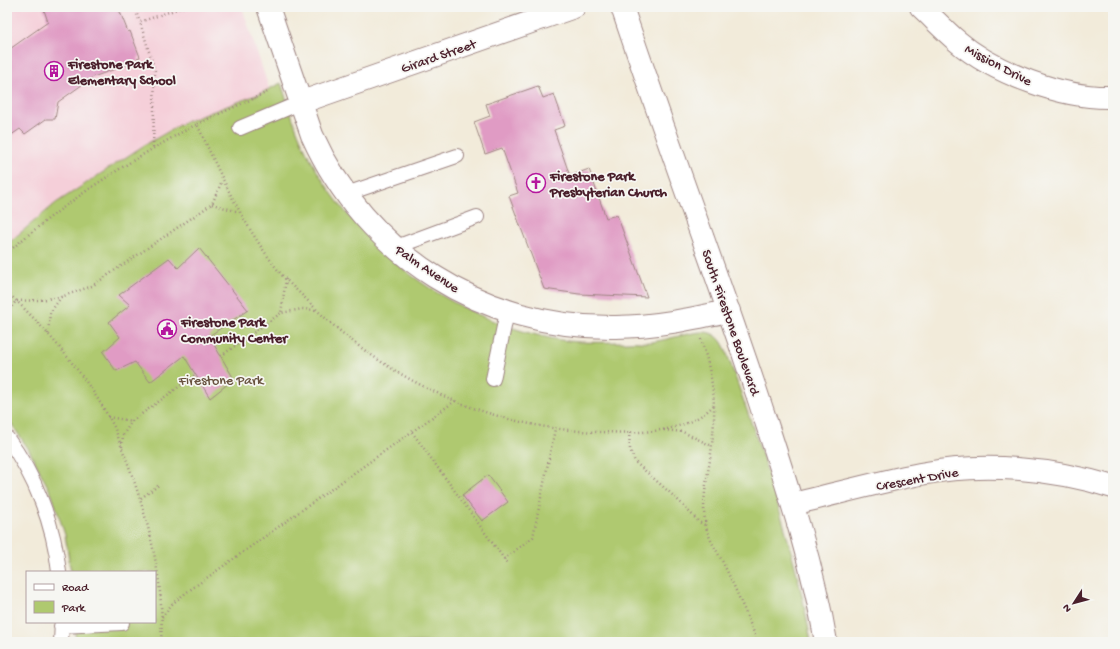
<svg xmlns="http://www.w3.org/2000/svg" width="1120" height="649" viewBox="0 0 1120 649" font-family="'Gochi Hand',sans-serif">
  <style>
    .built { fill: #f5cfd9 }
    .green { fill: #afc96f; stroke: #7c744d }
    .building { fill: #e09bc4 }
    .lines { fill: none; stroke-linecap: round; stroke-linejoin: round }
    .lane-casing { stroke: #9e8582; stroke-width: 16 }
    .street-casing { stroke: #9e8582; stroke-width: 24 }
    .secondary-casing { stroke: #9e8582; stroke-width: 24 }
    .path { stroke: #9e8582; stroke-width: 2.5; stroke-dasharray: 1 3; stroke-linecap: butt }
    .lane { stroke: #fff; stroke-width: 14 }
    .street { stroke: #fff; stroke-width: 22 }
    .secondary { stroke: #fff; stroke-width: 22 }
    .labels { text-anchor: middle; stroke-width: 3.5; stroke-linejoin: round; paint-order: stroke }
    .street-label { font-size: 14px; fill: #4a1f2b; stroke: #f6f6f2 }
    .poi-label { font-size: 14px; font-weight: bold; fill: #4a1f2b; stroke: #f6f6f2; text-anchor: start }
    .park-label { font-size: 14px; fill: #68523f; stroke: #f6f6f2 }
  </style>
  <rect width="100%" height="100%" fill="#f6f6f2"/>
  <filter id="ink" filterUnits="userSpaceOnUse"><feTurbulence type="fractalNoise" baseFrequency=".025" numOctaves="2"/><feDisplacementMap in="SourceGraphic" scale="8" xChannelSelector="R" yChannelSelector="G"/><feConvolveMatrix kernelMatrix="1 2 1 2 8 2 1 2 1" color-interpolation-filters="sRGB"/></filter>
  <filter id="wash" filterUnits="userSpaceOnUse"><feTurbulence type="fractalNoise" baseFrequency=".012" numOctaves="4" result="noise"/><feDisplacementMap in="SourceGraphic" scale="16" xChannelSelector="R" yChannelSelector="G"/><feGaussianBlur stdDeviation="0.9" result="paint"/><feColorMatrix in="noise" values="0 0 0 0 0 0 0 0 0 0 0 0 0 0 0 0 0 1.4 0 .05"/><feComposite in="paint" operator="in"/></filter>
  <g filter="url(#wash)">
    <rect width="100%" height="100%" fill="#f2ebda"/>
    <path class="built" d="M7 7H242L270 91 108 169 56 203 7 244Z"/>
    <path class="green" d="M281 83C290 110 298 138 312 162 362 252 450 317 550 338 576 344 602 342 628 342 636 341 644 343 652 342 666 340 694 331 705 332 715 333 721 339 725 348 759 444 794 541 811 642H75L76 622H155V572H71L65 535 52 495 29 450 7 417V244L56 203 143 146 185 122 259 94Z"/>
    <g id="blocks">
      <path class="building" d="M43 7H118L128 32 130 31 140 57 137 58 138 61 93 77 58 102 55 119H46L25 134 20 129 7 138V51L48 22Z
        M538 86 543 98 554 94 565 126 554 130 570 176 589 169 606 218 617 215 647 297 579 294 544 289 509 196 518 193 502 148 485 154 474 122 490 116 486 104Z
        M199 248 248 310 209 336 234 379 210 398 184 356 150 382 135 362 116 371 103 352 120 337 109 322 130 305 119 295 169 258 178 268Z
        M488 475 508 502 482 521 462 495Z"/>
    </g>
  </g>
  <g filter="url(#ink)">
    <use href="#blocks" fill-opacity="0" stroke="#9e8582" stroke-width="1"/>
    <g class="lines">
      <g class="lane-casing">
        <path id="lane" d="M240 128 302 102
          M346 194 457 156
          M396 247 477 217
          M493 379 507 312
          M7 438C35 475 54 525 59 572
          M61 626 122 623
          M61 642 62 622"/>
      </g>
      <g class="street-casing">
        <path id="street" d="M268 7 312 135C366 255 484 329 616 327 654 327 691 319 729 311
          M921 7C933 18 944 30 957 41 994 73 1064 99 1113 97
          M302 102 574 7
          M793 504C836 494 878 482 920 474 983 462 1052 468 1113 487"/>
      </g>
      <g class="secondary-casing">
        <path id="secondary" d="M622 7C666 139 715 268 759 400 785 480 812 559 826 642"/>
      </g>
      <path class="path" d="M134 7 140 22
        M197 124 270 91
        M153 147 155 71 140 22 183 7
        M212 204 239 212
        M7 253C66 201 128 161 197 124 221 176 242 223 277 269 285 280 297 290 307 300 383 379 489 429 599 432 638 433 686 435 715 404
        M286 279 281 313 302 309 316 310
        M7 292C46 328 90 380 114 427 119 438 122 450 127 461 148 519 165 580 161 642
        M7 313 16 301 40 300 61 297 92 286 212 204 222 181
        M48 334 50 313 61 297
        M701 339C713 378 717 404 712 444 710 470 700 499 706 526 709 541 719 553 725 567 737 591 747 617 758 642
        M221 356 281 313
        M108 417 132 421 123 435 122 447
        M132 421 195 375
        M664 430 683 432 712 446
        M412 432 507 563
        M629 432 630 449 635 462 676 498 699 522 705 525
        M141 498 159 485
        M504 559 533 537 555 429
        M162 617 173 603 187 592 455 401"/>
      <use href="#lane" class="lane"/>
      <use href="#street" class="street"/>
      <use href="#secondary" class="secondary"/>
    </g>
  </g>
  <defs>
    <g id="building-ring" transform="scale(1)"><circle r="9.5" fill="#f6f6f2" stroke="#b5179e" stroke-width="1.5"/><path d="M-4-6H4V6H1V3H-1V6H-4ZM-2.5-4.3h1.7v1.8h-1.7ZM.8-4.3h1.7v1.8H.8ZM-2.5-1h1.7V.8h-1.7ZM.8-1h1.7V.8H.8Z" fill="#b5179e"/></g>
    <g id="church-ring" transform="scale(1)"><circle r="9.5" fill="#f6f6f2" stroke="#b5179e" stroke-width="1.5"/><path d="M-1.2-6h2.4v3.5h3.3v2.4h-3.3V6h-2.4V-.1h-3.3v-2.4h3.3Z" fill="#b5179e"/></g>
    <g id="civic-ring" transform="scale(1)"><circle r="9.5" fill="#f6f6f2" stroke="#b5179e" stroke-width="1.5"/><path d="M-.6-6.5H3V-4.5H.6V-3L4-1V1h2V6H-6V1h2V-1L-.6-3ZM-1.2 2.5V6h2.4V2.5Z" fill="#b5179e"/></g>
  </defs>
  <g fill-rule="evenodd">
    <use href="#building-ring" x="54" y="71"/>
    <use href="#church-ring" x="536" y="183"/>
    <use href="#civic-ring" x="167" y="329"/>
  </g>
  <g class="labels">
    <g class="street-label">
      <text transform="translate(438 55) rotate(-19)" y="5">Girard Street</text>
      <text transform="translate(999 64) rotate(28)" y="5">Mission Drive</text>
      <text transform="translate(428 268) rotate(34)" y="5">Palm Avenue</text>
      <text transform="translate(732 322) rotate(71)" y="5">South Firestone Boulevard</text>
      <text transform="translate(917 478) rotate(-10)" y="5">Crescent Drive</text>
    </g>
    <g class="poi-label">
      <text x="68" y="68">Firestone Park<tspan x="68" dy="16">Elementary School</tspan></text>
      <text x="550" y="180">Firestone Park<tspan x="550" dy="16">Presbyterian Church</tspan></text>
      <text x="181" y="326">Firestone Park<tspan x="181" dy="16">Community Center</tspan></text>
    </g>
    <g class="park-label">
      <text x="221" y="384">Firestone Park</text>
    </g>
  </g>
  <rect width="1120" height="649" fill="none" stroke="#f6f6f2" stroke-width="24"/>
  <rect x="26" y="571" width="130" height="52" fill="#f6f6f2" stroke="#b1a0a2"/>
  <rect x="34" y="584" width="20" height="6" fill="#ffffff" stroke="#b1a0a2"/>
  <text x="62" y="591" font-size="12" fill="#4a1f2b">Road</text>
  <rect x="34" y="601" width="20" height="12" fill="#afc96f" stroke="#b1a0a2"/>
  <text x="62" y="611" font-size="12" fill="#4a1f2b">Park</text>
  <g transform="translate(1074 603) rotate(234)" stroke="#f6f6f2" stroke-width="3" paint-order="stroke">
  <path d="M0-3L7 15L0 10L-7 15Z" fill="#4a1f2b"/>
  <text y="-6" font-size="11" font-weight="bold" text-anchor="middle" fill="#4a1f2b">N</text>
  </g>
</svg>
